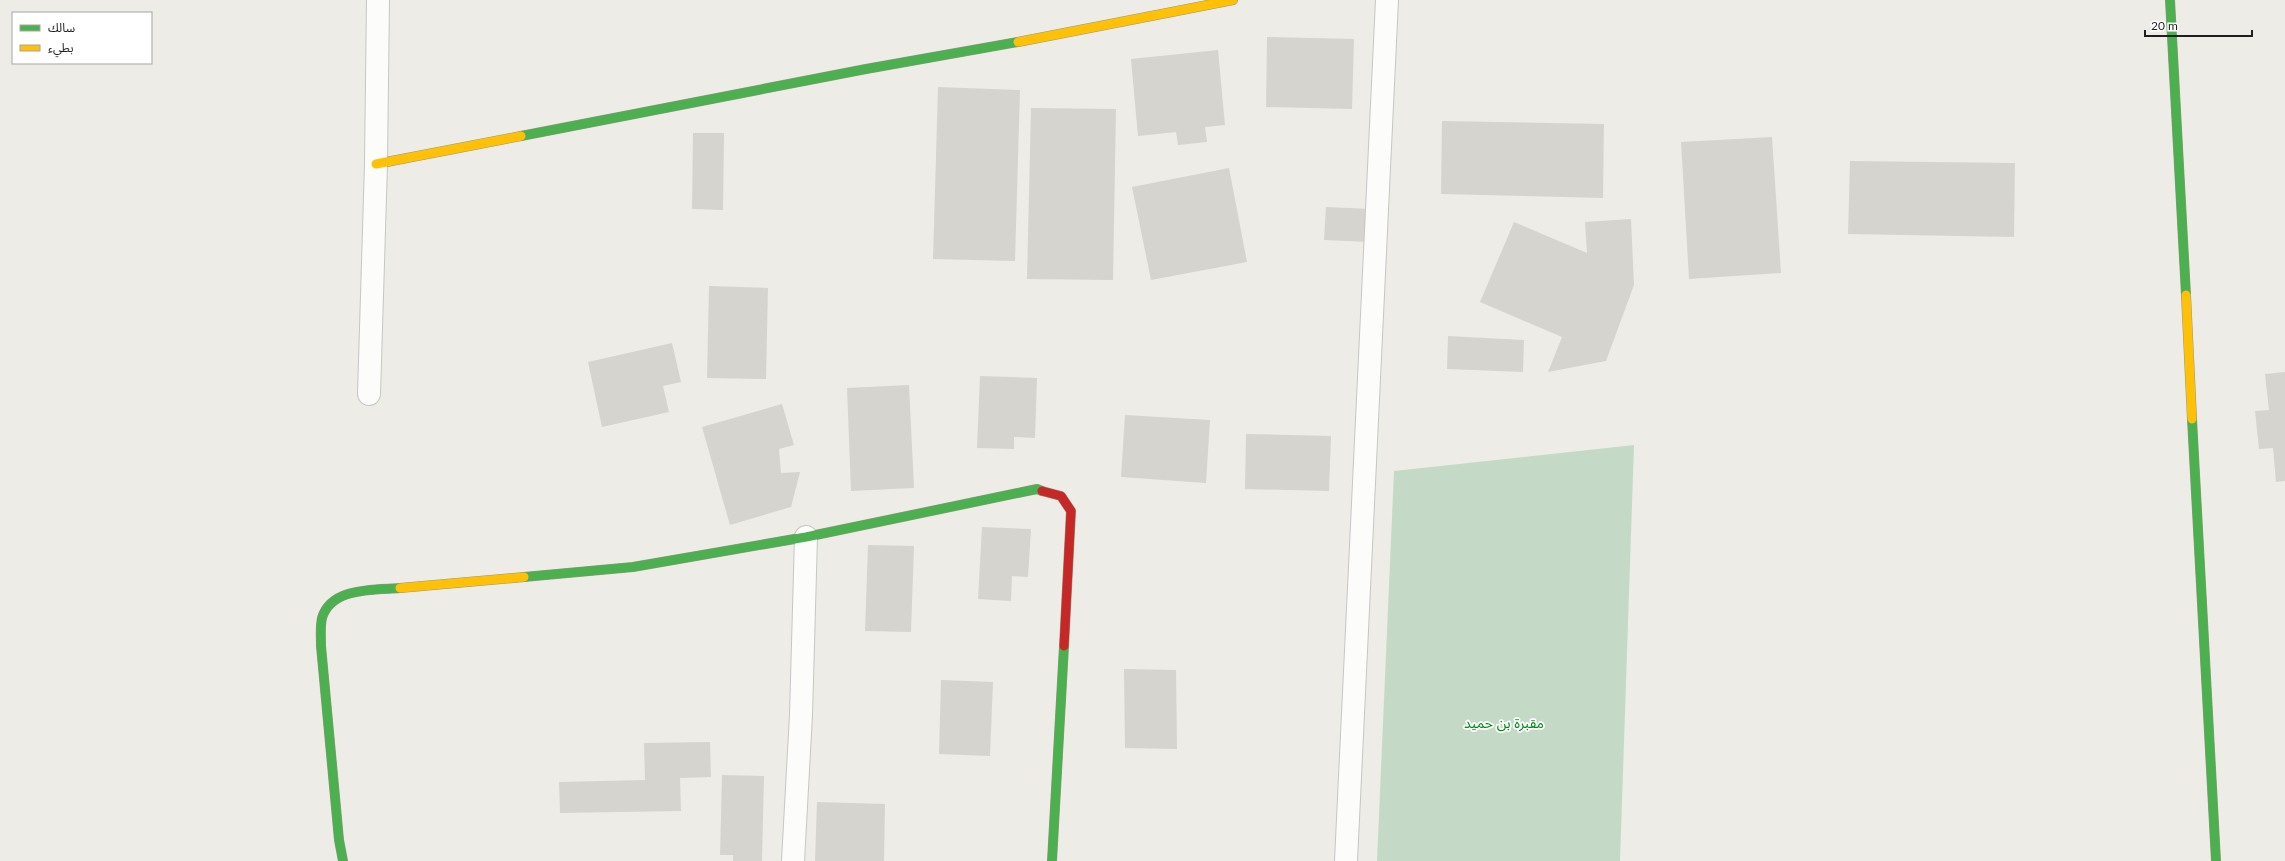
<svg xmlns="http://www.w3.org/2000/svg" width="2285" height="861" viewBox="0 0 2285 861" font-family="Lato,'Noto Sans Arabic',sans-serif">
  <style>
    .cemetery { fill: #c4dac7 }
    .building { fill: #d6d4cf }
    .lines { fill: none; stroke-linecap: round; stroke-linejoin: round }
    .street-casing { stroke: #c6c6c3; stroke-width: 24 }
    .fast-casing { stroke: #94987e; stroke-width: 10 }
    .slow-casing { stroke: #94987e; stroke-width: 10 }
    .jam-casing { stroke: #94987e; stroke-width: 10 }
    .street { stroke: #fcfcfb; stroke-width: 22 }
    .fast { stroke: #4caf50; stroke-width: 9 }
    .slow { stroke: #ffc107; stroke-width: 9 }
    .jam { stroke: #c62828; stroke-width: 9 }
    .labels { text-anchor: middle; stroke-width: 3.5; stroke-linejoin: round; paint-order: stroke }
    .park-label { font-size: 14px; fill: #018816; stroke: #fff }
  </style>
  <rect width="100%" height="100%" fill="#edece7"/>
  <path class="cemetery" d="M1634 445 1620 861H1377L1394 471Z"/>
  <path class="building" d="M1267 37 1354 39 1352 109 1266 107Z
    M1218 50 1225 125 1205 127 1207 142 1178 145 1176 132 1138 136 1131 59Z
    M938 87 1020 90 1015 261 933 259Z
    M1031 108 1116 109 1113 280 1027 279Z
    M1442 121 1604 124 1603 198 1441 194Z
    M693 133H724L723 210 692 209Z
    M1772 137 1781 273 1689 279 1681 142Z
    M1850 161 2015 163 2014 237 1848 234Z
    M1229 168 1247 262 1151 280 1132 187Z
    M1326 207 1371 209 1370 242 1324 240Z
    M1631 219 1634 285 1606 361 1548 372 1562 337 1480 302 1514 222 1587 253 1585 222Z
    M709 286 768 288 766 379 707 378Z
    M1448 336 1524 340 1523 372 1447 369Z
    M672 343 681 382 663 386 669 412 602 427 588 362Z
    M2285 372V481L2276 482 2273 448 2259 449 2255 411 2269 410 2265 374Z
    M980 376 1037 378 1035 438 1014 437V449L977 448Z
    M909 385 914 488 851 491 847 388Z
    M782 404 794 445 779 449 781 473 800 472 791 507 730 525 702 427Z
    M1125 415 1210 420 1206 483 1121 477Z
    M1246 434 1331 436 1329 491 1245 489Z
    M982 527 1031 529 1028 577 1012 576 1011 601 978 599Z
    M868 545 914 546 911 632 865 631Z
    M1124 669 1176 670 1177 749 1125 748Z
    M941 680 993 682 990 756 939 754Z
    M710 742 711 777 680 778 681 811 560 813 559 782 645 780 644 743Z
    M722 775 764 776 762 861H733V855H720Z
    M817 802 885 804 884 861H815Z"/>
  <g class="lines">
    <g class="street-casing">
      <path id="street" d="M369 394 376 164 378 0
        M793 861 801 715 806 537
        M1346 861 1387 0"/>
    </g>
    <g class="fast-casing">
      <path id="fast" d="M2170 0 2186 295
        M521 136 866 69 1018 42
        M2192 419 2216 861
        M524 577 633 567 806 537 1037 489 1042 491
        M343 861 339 840 321 646C321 637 320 627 322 618 331 587 375 590 400 588
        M1052 861 1064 646"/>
    </g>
    <g class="slow-casing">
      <path id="slow" d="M1018 42 1233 0
        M376 164 521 136
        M2186 295 2192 419
        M400 588 524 577"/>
    </g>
    <g class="jam-casing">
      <path id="jam" d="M1042 491 1061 496 1071 511 1064 646"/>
    </g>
    <use href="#street" class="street"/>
    <use href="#fast" class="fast"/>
    <use href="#slow" class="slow"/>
    <use href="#jam" class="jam"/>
  </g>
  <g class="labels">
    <g class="park-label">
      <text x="1504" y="728">مقبرة بن حميد</text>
    </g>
  </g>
  <rect x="12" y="12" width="140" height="52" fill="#ffffff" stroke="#a5a5a5"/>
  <rect x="20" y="25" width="20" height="6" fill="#4caf50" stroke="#a5a5a5"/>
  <text x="48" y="32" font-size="12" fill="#1f1f1f">سالك</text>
  <rect x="20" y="45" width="20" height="6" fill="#ffc107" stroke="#a5a5a5"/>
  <text x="48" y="52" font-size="12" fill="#1f1f1f">بطيء</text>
  <path d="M2145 30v6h107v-6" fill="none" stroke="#1f1f1f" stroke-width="2"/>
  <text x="2151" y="30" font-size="12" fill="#1f1f1f" stroke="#ffffff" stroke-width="3" paint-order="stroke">20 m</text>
</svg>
